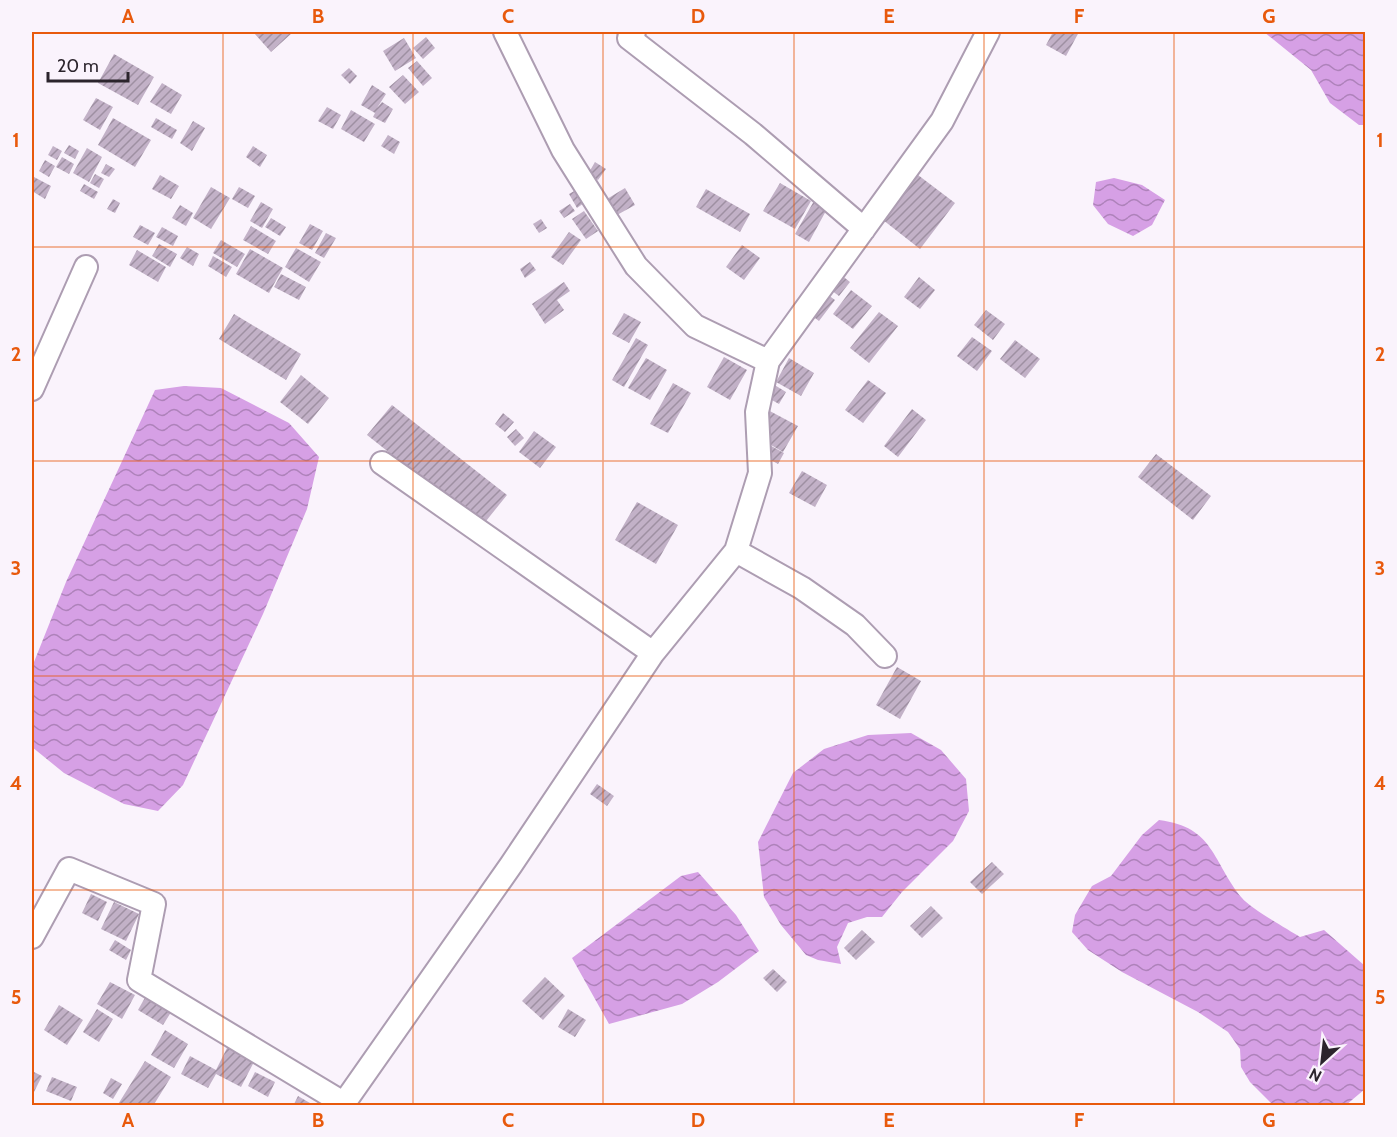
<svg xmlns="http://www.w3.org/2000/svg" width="1397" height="1137" viewBox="0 0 1397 1137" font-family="Cabin,sans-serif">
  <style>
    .water { fill: url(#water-waves) }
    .building { fill: url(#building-hatch) }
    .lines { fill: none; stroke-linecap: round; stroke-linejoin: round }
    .minor-casing { stroke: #ad9db2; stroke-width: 26 }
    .minor { stroke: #fff; stroke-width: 22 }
    .grid { fill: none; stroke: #e8590c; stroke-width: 1.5; stroke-opacity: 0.55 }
    .neatline { fill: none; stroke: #e8590c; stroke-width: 2 }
    .grid-label { font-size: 20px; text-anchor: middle; font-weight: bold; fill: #e8590c }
  </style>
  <defs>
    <pattern id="water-waves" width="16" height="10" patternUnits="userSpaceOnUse" patternTransform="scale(1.5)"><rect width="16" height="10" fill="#d6a0e5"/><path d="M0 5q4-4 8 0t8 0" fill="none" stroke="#ae82ba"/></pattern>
    <pattern id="building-hatch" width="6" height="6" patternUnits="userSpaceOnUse" patternTransform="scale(1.5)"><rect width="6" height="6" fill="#c2b1c7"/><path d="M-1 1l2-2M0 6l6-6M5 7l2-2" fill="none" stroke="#9e90a2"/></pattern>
  </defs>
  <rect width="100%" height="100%" fill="#faf3fc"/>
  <path class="water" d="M1264 32H1365V125H1359L1330 103 1311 70Z
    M1114 178 1142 185 1165 200 1152 225 1133 236 1108 224 1093 205 1096 182Z
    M184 386 221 388 289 423 319 457 307 509 263 614 183 785 158 811 124 804 64 773 32 747V667L66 582 155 390Z
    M911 733 941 750 966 779 969 811 953 841 902 892 882 917H867L848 923 837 947 841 964 818 960 806 955 781 925 764 897 758 842 793 773 824 749 868 735Z
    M1159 820C1215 827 1212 862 1242 898 1250 908 1287 929 1300 937L1324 930 1365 966V1089L1346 1105H1273L1250 1082 1241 1067 1240 1049 1228 1032 1198 1012 1122 972 1088 950 1072 932 1075 915 1092 886 1111 876 1142 835Z
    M698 872 736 915 759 951 718 982 682 1004 609 1024 572 958 681 876Z"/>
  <path class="building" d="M255 32H290L292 33 271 52 254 33Z
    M1053 32H1079L1066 56 1046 45Z
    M426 37 435 48 423 59 413 48Z
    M404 38 416 58 395 71 383 51Z
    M114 54 154 77 138 105 98 83Z
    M417 61 432 78 423 86 408 68Z
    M349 68 357 76 350 84 341 75Z
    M403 75 419 92 405 104 389 87Z
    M162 83 182 95 171 114 150 102Z
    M372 85 386 94 377 108 382 102 393 109 385 123 373 117 375 113 361 105Z
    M96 98 113 107 100 130 83 120Z
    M327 107 341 115 333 129 318 121Z
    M351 110 375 124 364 142 341 129Z
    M113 118 151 140 135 167 98 145Z
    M156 118 177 130 172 139 151 127Z
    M193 121 205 128 192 151 180 143Z
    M388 135 400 142 394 154 381 146Z
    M69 145 79 151 75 159 64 153Z
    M53 146 62 151 57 160 48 155Z
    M253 146 267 155 260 167 246 157Z
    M87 148 102 157 89 182 73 173Z
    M62 157 74 164 69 174 56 167Z
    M45 160 55 166 49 177 39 171Z
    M595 162 606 169 598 180 588 174Z
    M106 164 115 169 109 177 101 173Z
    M95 174 104 179 99 188 90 183Z
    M160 175 179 186 171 199 152 189Z
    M918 175 955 203 920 249 883 220Z
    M34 177 51 186 45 199 32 191V182Z
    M780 183 811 201 795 229 763 211Z
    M84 184 98 192 94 199 80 191Z
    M211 187 230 198 211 229 193 218Z
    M239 187 255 196 248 208 232 199Z
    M625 188 635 205 617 215 607 199Z
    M706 189 750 214 740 232 696 207Z
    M576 190 584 203 577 208 569 194Z
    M113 199 120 203 115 213 107 209Z
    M814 201 827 209 809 242 795 234Z
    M261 202 273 209 262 228 250 221Z
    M570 204 575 211 564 218 559 211Z
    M180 205 193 213 186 226 172 218Z
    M584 211 598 231 586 239 572 219Z
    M271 218 286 227 280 236 265 227Z
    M541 219 547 228 539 233 533 224Z
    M310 224 323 231 312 250 299 243Z
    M140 225 155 233 148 245 133 237Z
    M251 226 276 241 268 254 243 240Z
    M162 227 178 236 173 246 156 237Z
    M569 232 581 240 563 265 551 257Z
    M326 233 336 238 324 258 315 253Z
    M221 240 245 254 237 267 213 253Z
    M159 244 177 254 170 267 152 256Z
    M742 245 760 258 744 280 726 267Z
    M187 247 199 254 193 266 180 258Z
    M296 248 321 262 309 282 285 267Z
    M250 249 283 268 269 293 236 274Z
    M137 250 166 267 158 282 129 265Z
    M213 256 232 267 226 277 208 266Z
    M530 262 536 270 525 278 520 269Z
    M835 270 850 282 839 296 824 285Z
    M281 274 306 287 299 300 274 287Z
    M919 277 935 290 920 309 904 297Z
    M564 282 570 291 557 300 564 310 545 324 532 304Z
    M820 289 835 300 819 321 804 310Z
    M851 290 872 306 853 329 833 314Z
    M986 310 1005 324 993 340 974 325Z
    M879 312 898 326 869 363 850 348Z
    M624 313 641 322 629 343 612 334Z
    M234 314 301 354 286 380 219 339Z
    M972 337 992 351 977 371 957 356Z
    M636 338 648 345 624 387 612 380Z
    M1015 340 1040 359 1025 378 1000 359Z
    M724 357 747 370 730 400 707 387Z
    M646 358 667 370 650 400 628 388Z
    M789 358 814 373 801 396 776 382Z
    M301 375 329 398 308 424 280 402Z
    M868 380 886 393 863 423 845 410Z
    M768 381 786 392 779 404 761 394Z
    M673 383 691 393 668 433 650 424Z
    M392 405 507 495 482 526 367 435Z
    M766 409 798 426 783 452 752 434Z
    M912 409 926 420 898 457 884 446Z
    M503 413 514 422 505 432 495 424Z
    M516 429 524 438 515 446 507 437Z
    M534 431 556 447 540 468 519 452Z
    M764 442 784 453 778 464 758 453Z
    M1156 454 1211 496 1193 520 1138 477Z
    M802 471 827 485 815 507 789 493Z
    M637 502 678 525 656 564 615 540Z
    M897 667 921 681 900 719 876 705Z
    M597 784 614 796 607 806 590 794Z
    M992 862 1004 874 982 894 970 882Z
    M91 894 107 902 98 921 82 913Z
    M114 902 139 914 126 941 101 929Z
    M931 906 943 918 922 938 910 926Z
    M862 930 875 942 856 960 844 948Z
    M115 940 131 950 126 960 109 950Z
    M773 969 787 982 777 992 763 978Z
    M545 977 565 996 543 1020 522 1001Z
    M110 982 135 995 122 1019 97 1004Z
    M147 994 173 1009 163 1025 138 1010Z
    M59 1005 83 1020 67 1045 44 1030Z
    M97 1009 113 1019 99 1042 83 1032Z
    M568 1009 586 1020 575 1037 558 1027Z
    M165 1030 188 1044 174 1068 151 1055Z
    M230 1042 257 1056 241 1087 216 1074 208 1088 181 1074 190 1056 216 1070Z
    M145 1061 171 1077 153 1106H117Z
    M32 1071 42 1076 32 1096Z
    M255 1072 275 1082 268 1097 248 1086Z
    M52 1077 77 1087 71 1101 46 1091Z
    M111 1078 122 1084 113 1099 103 1093Z
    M298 1096 315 1106H293Z"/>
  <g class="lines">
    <g class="minor-casing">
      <path id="minor" d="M505 32 563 150 636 266 695 326 768 361
        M634 32 629 38 753 134 864 229
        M32 389 86 267
        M382 463 653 653
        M736 551 802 588 855 625 885 656
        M32 937 69 869 154 904 139 980 343 1103
        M342 1106 511 865 653 653 736 551 760 473 757 412 768 361 942 121 988 32"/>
    </g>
    <use href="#minor" class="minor"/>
  </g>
  <path class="grid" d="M223 32V1106M413 32V1106M603 32V1106M794 32V1106M984 32V1106M1174 32V1106M32 247H1366M32 461H1366M32 676H1366M32 890H1366"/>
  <rect width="1397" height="1137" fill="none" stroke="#faf3fc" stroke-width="66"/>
  <g transform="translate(1322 1062) rotate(207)" stroke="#faf3fc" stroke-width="4.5" paint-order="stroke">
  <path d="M0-4.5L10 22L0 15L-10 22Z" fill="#2b242c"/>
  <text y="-9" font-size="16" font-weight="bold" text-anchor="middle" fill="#2b242c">N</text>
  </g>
  <path d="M48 72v9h80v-9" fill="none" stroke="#2b242c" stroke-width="3"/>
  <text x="57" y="72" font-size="18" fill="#2b242c" stroke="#faf3fc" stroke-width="4.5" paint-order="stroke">20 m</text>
  <rect x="33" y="33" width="1331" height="1071" class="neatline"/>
  <g class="grid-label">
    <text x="128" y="23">A</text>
    <text x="318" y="23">B</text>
    <text x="508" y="23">C</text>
    <text x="698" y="23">D</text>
    <text x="889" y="23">E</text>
    <text x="1079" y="23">F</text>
    <text x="1269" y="23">G</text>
    <text x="16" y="147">1</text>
    <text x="1380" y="147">1</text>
    <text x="16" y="361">2</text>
    <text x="1380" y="361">2</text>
    <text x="16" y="575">3</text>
    <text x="1380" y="575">3</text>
    <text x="16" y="790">4</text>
    <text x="1380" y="790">4</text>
    <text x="16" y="1004">5</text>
    <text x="1380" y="1004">5</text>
    <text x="128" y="1127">A</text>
    <text x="318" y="1127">B</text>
    <text x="508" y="1127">C</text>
    <text x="698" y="1127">D</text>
    <text x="889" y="1127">E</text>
    <text x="1079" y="1127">F</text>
    <text x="1269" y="1127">G</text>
  </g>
</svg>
